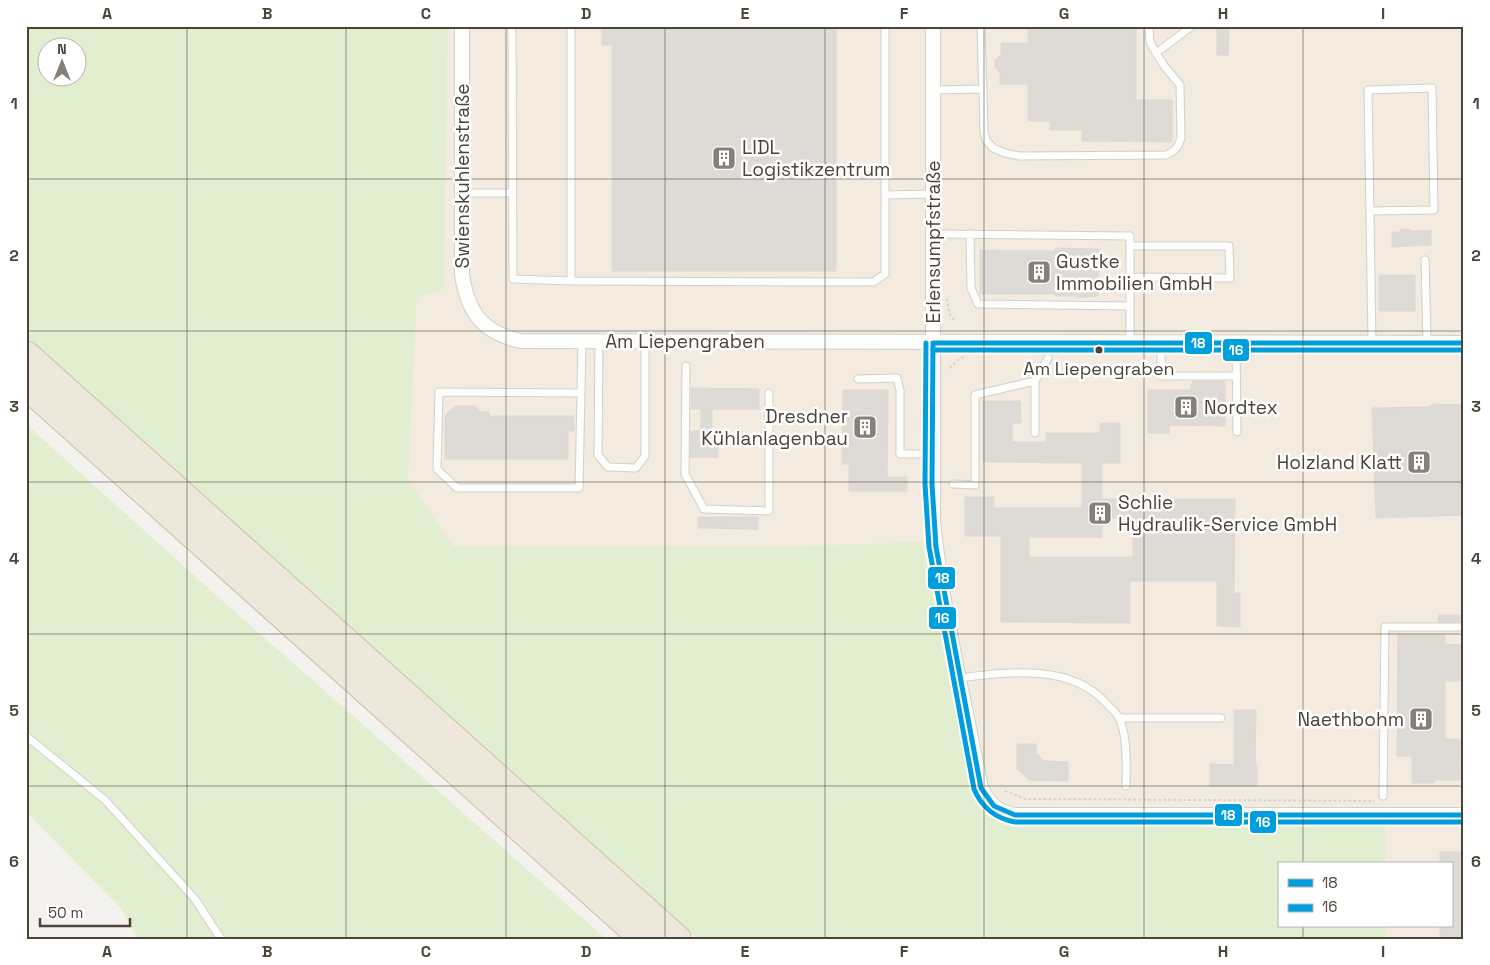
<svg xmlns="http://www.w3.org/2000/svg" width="1490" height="965" viewBox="0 0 1490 965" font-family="'Space Grotesk',sans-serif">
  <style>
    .commercial { fill: #f3ebdf }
    .green { fill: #e1eecf; fill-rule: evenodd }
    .building { fill: #dedbd6; stroke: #dcd9d4; fill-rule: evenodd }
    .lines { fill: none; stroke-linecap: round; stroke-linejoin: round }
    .service-casing { stroke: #d2d0cb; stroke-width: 9 }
    .minor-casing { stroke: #d2d0cb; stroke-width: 16 }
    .motorway-casing { stroke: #ccbfa9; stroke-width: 28 }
    .path { stroke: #d3d2cc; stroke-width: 2; stroke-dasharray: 2.5 2.5; stroke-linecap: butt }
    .service { stroke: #fdfdfc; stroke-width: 7 }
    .minor { stroke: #fdfdfc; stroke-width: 14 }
    .motorway { stroke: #ede8db; stroke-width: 26 }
    .bus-1-casing { stroke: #fff; stroke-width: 9 }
    .bus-2-casing { stroke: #fff; stroke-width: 9 }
    .bus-1 { stroke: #009edd; stroke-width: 5 }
    .bus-2 { stroke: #009edd; stroke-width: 5 }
    .grid { fill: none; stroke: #4b4439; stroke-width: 1; stroke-opacity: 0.55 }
    .bus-dot { fill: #4b4439; stroke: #fff; stroke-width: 2 }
    .labels { text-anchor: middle; stroke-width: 5; stroke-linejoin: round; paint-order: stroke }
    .bus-label { font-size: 18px; fill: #4b4439; stroke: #fff }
    .poi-label { font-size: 19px; fill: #4b4439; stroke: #fff; text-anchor: start }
    .street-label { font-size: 19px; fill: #4b4439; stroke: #fff }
    .line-badge { stroke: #fff; stroke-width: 2 }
    .badge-label { font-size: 14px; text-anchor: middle; font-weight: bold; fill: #fff }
    .neatline { fill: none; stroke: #4b4439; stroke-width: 2 }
    .grid-label { font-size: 16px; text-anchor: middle; font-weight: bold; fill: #4b4439 }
  </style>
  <rect width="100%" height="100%" fill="#f4f2ee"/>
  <path class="commercial" d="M448 26H1464V939H1383L1387 935 1386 926H1451V864H1385L1384 826 1277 827 1003 825 985 814 971 787 922 542 796 546H453L408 479 417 298 444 289Z"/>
  <path class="green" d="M26 26H448L444 289 417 298 408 479 453 546H796L922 542 971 787 985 814 1003 825 1277 827 1385 826V864H1279V926H1386L1387 935 1383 939H698L26 336ZM48 48H78V78H48Z
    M26 424 217 596 606 939H139L120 907 26 812Z"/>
  <path class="building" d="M602 26H836V271H612V45H602Z
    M1028 26H1136V100H1172V142L1082 141V130H1050V121H1028V84H1000V73L995 67V60L1001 55V43H1028Z
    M1217 26H1229L1228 55H1217Z
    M1400 229H1409L1411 231 1431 230V245L1392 247V232H1400Z
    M1055 248 1099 249 1098 296 1077 298V296H1055V294H980V250L1055 251Z
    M1379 275H1415V311H1379Z
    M1194 381H1225V426L1169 425V433H1148V390H1191V384Z
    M691 388 759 389V409H712V431H718V457H690L691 431H701V409H691Z
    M843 390H888L887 477H907V491H849V464H842Z
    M983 401H1020L1021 423H1012V442H1046V433H1100V423H1120V463H1102V499H1235L1234 593H1240V627L1217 626V581H1130V623L1001 622V536H965V497H994V508H1082V463L983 462ZM1102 518H1133V557H1029V537H1102Z
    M1432 404 1464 405V515L1376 518 1372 408 1430 407Z
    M455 406H475L481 412H489V416H574V431H568V459H445V416Z
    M698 517H758V529L698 528Z
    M1439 615H1464V622H1438Z
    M1398 635H1445V644L1464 645V681H1445V739H1464V751H1461L1460 780H1434V783H1412V756H1397Z
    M1234 710H1256L1255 765H1257V786H1210V764L1234 765Z
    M1017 744H1036V753L1044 761 1068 762V781L1029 780 1017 769Z
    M1440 852H1464V939H1440V926H1451V864H1440Z"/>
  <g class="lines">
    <g class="service-casing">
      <path id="service" d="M512 26 513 279 571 281
        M571 26V281L873 282 885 274V195
        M885 26V195L933 194
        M981 26 984 131 986 140 993 148 1005 153 1019 156 1166 155C1175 151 1178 148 1181 138L1180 85 1165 67 1156 53 1150 42 1149 26
        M1156 53 1192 26
        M933 90 983 89
        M462 193H512
        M1370 211 1434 210 1432 88 1368 90 1372 343
        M933 234 1130 236V343
        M970 234 971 288 978 304 1130 306
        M1130 246H1229L1230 278 1130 277
        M1425 260 1427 343
        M599 341 598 455 608 467 636 468 645 456V341
        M1161 343V376H1236
        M1236 343 1237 432
        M686 366 685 474 704 509 769 511V393
        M858 379 897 378 900 390V454H918
        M581 393 439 392 437 469 457 488H579L582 341
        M1035 433V381L1048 358
        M953 484 975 485V395L1035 381
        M960 678C1008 672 1071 663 1107 704 1111 708 1117 713 1119 718 1128 736 1126 767 1126 786
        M1119 718H1221
        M26 736 105 800 195 899 221 939
        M1383 796 1385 627H1464"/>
    </g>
    <g class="minor-casing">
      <path id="minor" d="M462 26V275C468 313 483 333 521 341L1464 343
        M933 26V521C942 610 964 699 981 788 991 806 995 810 1015 815H1464"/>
    </g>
    <g class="motorway-casing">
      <path id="motorway" d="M26 354 678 939
        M26 386 643 939"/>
    </g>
    <path class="path" d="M947 299 950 315 954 320
      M950 368 958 360 964 357
      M1005 791 1026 799 1374 801"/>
    <use href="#service" class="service"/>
    <use href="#minor" class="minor"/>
    <use href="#motorway" class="motorway"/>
    <g class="bus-1-casing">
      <path id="bus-1" d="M933 343 932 484 936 547 981 788 994 806 1015 815H1464
        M933 343H1464"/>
    </g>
    <g class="bus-2-casing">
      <path id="bus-2" d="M926 343 925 484 929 547 974 789C982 808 995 818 1015 822H1464
        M933 350H1464"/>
    </g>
    <use href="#bus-1" class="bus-1"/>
    <use href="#bus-2" class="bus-2"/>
  </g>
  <path class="grid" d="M187 26V939M346 26V939M506 26V939M665 26V939M825 26V939M984 26V939M1144 26V939M1303 26V864M26 179H1464M26 331H1464M26 482H1464M26 634H1464M26 786H1464M1303 926V939"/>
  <defs>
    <g id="building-square" transform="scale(1.25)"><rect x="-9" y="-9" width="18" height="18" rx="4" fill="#868178" stroke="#fff"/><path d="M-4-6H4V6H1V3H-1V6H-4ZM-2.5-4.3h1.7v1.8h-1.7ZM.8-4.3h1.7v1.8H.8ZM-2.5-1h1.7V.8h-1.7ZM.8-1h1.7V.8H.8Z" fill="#fff"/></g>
  </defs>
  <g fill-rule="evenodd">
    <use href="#building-square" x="724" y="158"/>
    <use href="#building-square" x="1039" y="272"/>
    <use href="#building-square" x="1186" y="407"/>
    <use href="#building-square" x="865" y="427"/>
    <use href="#building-square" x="1419" y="462"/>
    <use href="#building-square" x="1100" y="513"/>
    <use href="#building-square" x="1421" y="719"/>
  </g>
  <circle class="bus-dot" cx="1099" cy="350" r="4.5"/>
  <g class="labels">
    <g class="bus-label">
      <text x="1099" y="375">Am Liepengraben</text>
    </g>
    <g class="poi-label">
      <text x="742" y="154">LIDL<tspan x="742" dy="22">Logistikzentrum</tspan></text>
      <text x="1056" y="268">Gustke<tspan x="1056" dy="22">Immobilien GmbH</tspan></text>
      <text x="1204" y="414">Nordtex</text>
      <text x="848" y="423" text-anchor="end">Dresdner<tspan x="848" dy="22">Kühlanlagenbau</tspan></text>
      <text x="1402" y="469" text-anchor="end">Holzland Klatt</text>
      <text x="1118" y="509">Schlie<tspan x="1118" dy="22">Hydraulik-Service GmbH</tspan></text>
      <text x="1404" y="726" text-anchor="end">Naethbohm</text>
    </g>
    <g class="street-label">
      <text transform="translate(462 176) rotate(-90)" y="7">Swienskuhlenstraße</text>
      <text transform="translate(933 242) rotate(-90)" y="7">Erlensumpfstraße</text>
      <text x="685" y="348">Am Liepengraben</text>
    </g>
  </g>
  <g class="line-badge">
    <rect x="1184" y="331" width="29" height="24" rx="5" fill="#009edd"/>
    <rect x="1222" y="338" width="28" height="24" rx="5" fill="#009edd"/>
    <rect x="927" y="566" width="29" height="24" rx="5" fill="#009edd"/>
    <rect x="928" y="606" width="29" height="24" rx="5" fill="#009edd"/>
    <rect x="1214" y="803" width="29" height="24" rx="5" fill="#009edd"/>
    <rect x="1249" y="810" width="28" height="24" rx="5" fill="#009edd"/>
  </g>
  <g class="badge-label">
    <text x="1198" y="348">18</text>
    <text x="1236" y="355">16</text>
    <text x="942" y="583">18</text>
    <text x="942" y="623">16</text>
    <text x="1228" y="820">18</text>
    <text x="1263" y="827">16</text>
  </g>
  <rect width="1490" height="965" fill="none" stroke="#ffffff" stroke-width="55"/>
  <rect x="1278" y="862" width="175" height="65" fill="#ffffff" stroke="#b7b4b0"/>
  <rect x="1288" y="879" width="25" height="8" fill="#009edd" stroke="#b7b4b0"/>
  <text x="1322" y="888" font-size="15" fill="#4b4439">18</text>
  <rect x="1288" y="904" width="25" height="8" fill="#009edd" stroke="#b7b4b0"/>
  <text x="1322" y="912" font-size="15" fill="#4b4439">16</text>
  <g transform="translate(62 62)"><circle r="24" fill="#ffffff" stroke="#b7b4b0"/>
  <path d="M0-4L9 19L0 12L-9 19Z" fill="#868178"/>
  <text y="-8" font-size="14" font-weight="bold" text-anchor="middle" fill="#4b4439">N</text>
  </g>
  <path d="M40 918v8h90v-8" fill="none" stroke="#4b4439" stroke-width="2.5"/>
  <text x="48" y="918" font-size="15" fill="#4b4439" stroke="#ffffff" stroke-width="4" paint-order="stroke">50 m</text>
  <rect x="28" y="28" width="1434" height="910" class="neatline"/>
  <g class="grid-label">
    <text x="107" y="19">A</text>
    <text x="267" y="19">B</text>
    <text x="426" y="19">C</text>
    <text x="586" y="19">D</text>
    <text x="745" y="19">E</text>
    <text x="904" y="19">F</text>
    <text x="1064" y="19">G</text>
    <text x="1223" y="19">H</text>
    <text x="1383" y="19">I</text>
    <text x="14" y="109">1</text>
    <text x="1476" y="109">1</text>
    <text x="14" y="261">2</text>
    <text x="1476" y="261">2</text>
    <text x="14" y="412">3</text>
    <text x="1476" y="412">3</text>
    <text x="14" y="564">4</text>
    <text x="1476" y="564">4</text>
    <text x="14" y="716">5</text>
    <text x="1476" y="716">5</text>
    <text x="14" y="867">6</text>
    <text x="1476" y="867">6</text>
    <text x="107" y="957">A</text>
    <text x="267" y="957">B</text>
    <text x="426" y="957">C</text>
    <text x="586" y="957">D</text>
    <text x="745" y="957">E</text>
    <text x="904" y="957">F</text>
    <text x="1064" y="957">G</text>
    <text x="1223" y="957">H</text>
    <text x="1383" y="957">I</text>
  </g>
</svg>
